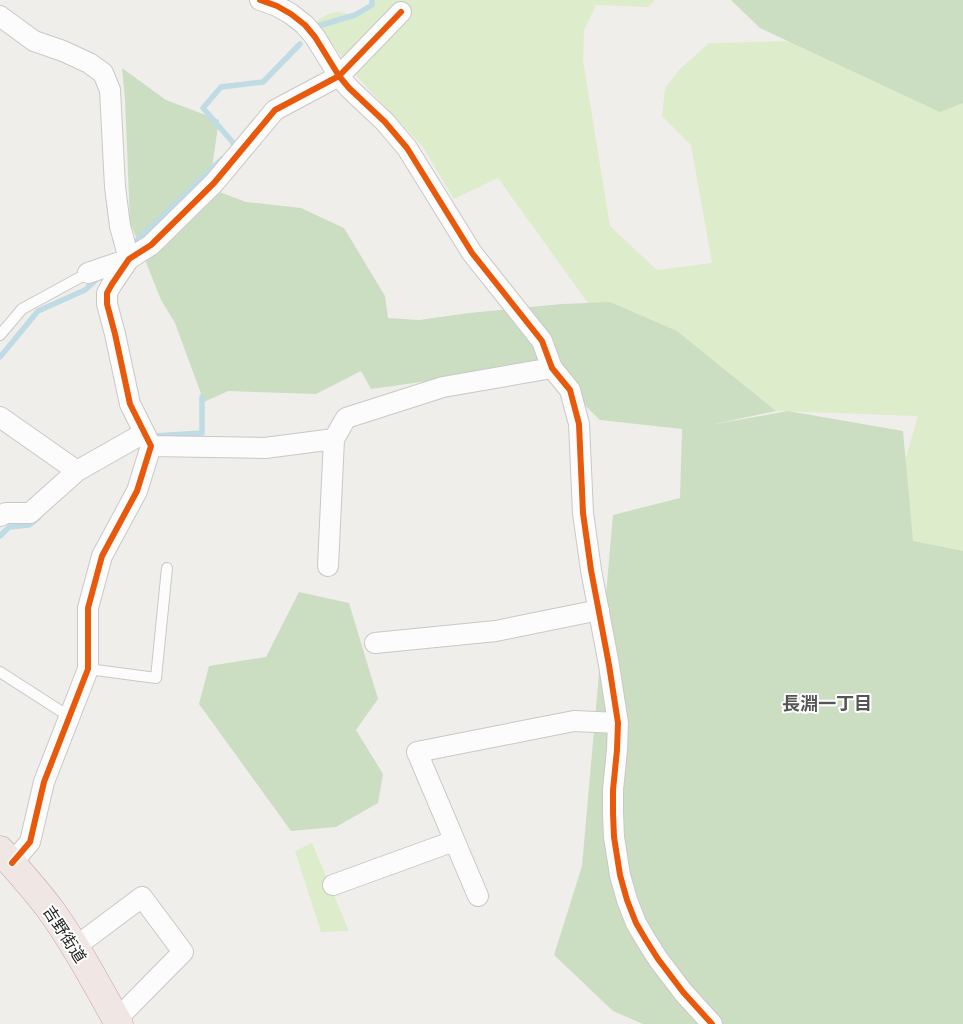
<svg xmlns="http://www.w3.org/2000/svg" width="963" height="1024" viewBox="0 0 963 1024" font-family="'Exo 2','Noto Sans JP',sans-serif">
  <style>
    .grass { fill: #ddeccb }
    .forest { fill: #cbdec1 }
    .lines { fill: none; stroke-linecap: round; stroke-linejoin: round }
    .stream { stroke: #bfdbe3; stroke-width: 5.5 }
    .service-casing { stroke: #c9c8c7; stroke-width: 12 }
    .minor-casing { stroke: #c9c8c7; stroke-width: 22 }
    .trunk-casing { stroke: #c5a2ac; stroke-width: 29 }
    .service { stroke: #fdfcfc; stroke-width: 10 }
    .minor { stroke: #fdfcfc; stroke-width: 20 }
    .trunk { stroke: #f0e6e4; stroke-width: 28 }
    .cycleway-casing { stroke: #fff; stroke-width: 9 }
    .cycleway { stroke: #e8590c; stroke-width: 6 }
    .labels { text-anchor: middle; stroke-width: 4; stroke-linejoin: round; paint-order: stroke }
    .street-label { font-size: 16px; fill: #222; stroke: #fff }
    .neighbourhood-label { font-size: 18px; font-weight: bold; fill: #555; stroke: #fff }
  </style>
  <rect width="100%" height="100%" fill="#f0eeeb"/>
  <path class="grass" d="M372 0H655L648 7 596 5 584 30 583 60 610 226 657 270 712 263 691 145 662 116 665 88 679 70 709 43 833 40 963 92V558L905 559 890 512 918 416 776 411 718 364 681 342 590 306 498 178 454 199 423 147 360 80 315 22 328 14 337 12 355 15 371 5Z
    M312 843 349 931 321 932 295 851Z"/>
  <path class="forest" d="M731 0H963V103L940 112 760 28Z
    M122 68 166 100 219 120 209 188 246 202 301 208 344 228 385 296 388 318 419 320 469 313 562 304 610 302 677 331 776 411 710 425 788 411 903 431 913 541 963 551V1024H643L613 1011 554 955 582 866 613 515 680 498 682 429 600 420 543 365 371 389 361 371 316 394 228 391 204 402 175 323 161 300 130 222 125 99Z
    M299 592 349 603 378 699 356 730 383 774 378 803 336 827 291 831 199 704 209 666 266 657Z"/>
  <g class="lines">
    <path class="stream" d="M318 26 355 15 372 5V0
      M233 149 236 146 203 108 221 87 263 82 300 44
      M130 247 222 159
      M0 357 38 311 85 290 98 278
      M151 438 154 436 202 433V397
      M0 536 9 527 29 525 38 518"/>
    <g class="service-casing">
      <path id="service" d="M0 335 22 309 88 273
        M88 669 156 678 167 568
        M0 672 70 717"/>
    </g>
    <g class="minor-casing">
      <path id="minor" d="M260 0 277 6 291 14 305 25 315 37 339 76 349 88 385 122 407 148 472 253 542 341 552 368 570 390 579 424 583 513 591 570 609 665 618 723 617 750 613 790V813L614 837 620 875 627 900 636 923 646 940 658 959 683 992 712 1024
        M0 16 34 41 63 51 89 63 103 73 110 90 115 187 120 226 129 259 88 273
        M0 417 77 471
        M151 446 265 448 334 439
        M0 516 6 513H30L77 471 144 433
        M328 566 334 439 346 418 443 387 552 368
        M375 643 496 631 599 610
        M12 863 30 842 44 782 88 669V608L102 556 137 491 151 446 130 404 115 334 107 304V293L112 284 129 259 151 245 214 183 275 110 339 76 401 12
        M333 885 454 841
        M478 896 417 752 574 721 618 723
        M75 947 142 897 183 952 117 1019"/>
    </g>
    <g class="trunk-casing">
      <path id="trunk" d="M0 850C17 869 34 888 50 909 76 945 97 985 119 1024"/>
    </g>
    <use href="#service" class="service"/>
    <use href="#minor" class="minor"/>
    <use href="#trunk" class="trunk"/>
    <g class="cycleway-casing">
      <path id="cycleway" d="M260 0 277 6 291 14 305 25 315 37 339 76 349 88 385 122 407 148 472 253 542 341 552 368 570 390 579 424 583 513 591 570 609 665 618 723 617 750 613 790V813L614 837 620 875 627 900 636 923 646 940 658 959 683 992 712 1024
        M12 863 30 842 44 782 88 669V608L102 556 137 491 151 446 130 404 115 334 107 304V293L112 284 129 259 151 245 214 183 275 110 339 76 401 12"/>
    </g>
    <use href="#cycleway" class="cycleway"/>
  </g>
  <g class="labels">
    <g class="street-label">
      <text transform="translate(65 934) rotate(57)" y="6">吉野街道</text>
    </g>
    <g class="neighbourhood-label">
      <text x="827" y="710">長淵一丁目</text>
    </g>
  </g>
</svg>
